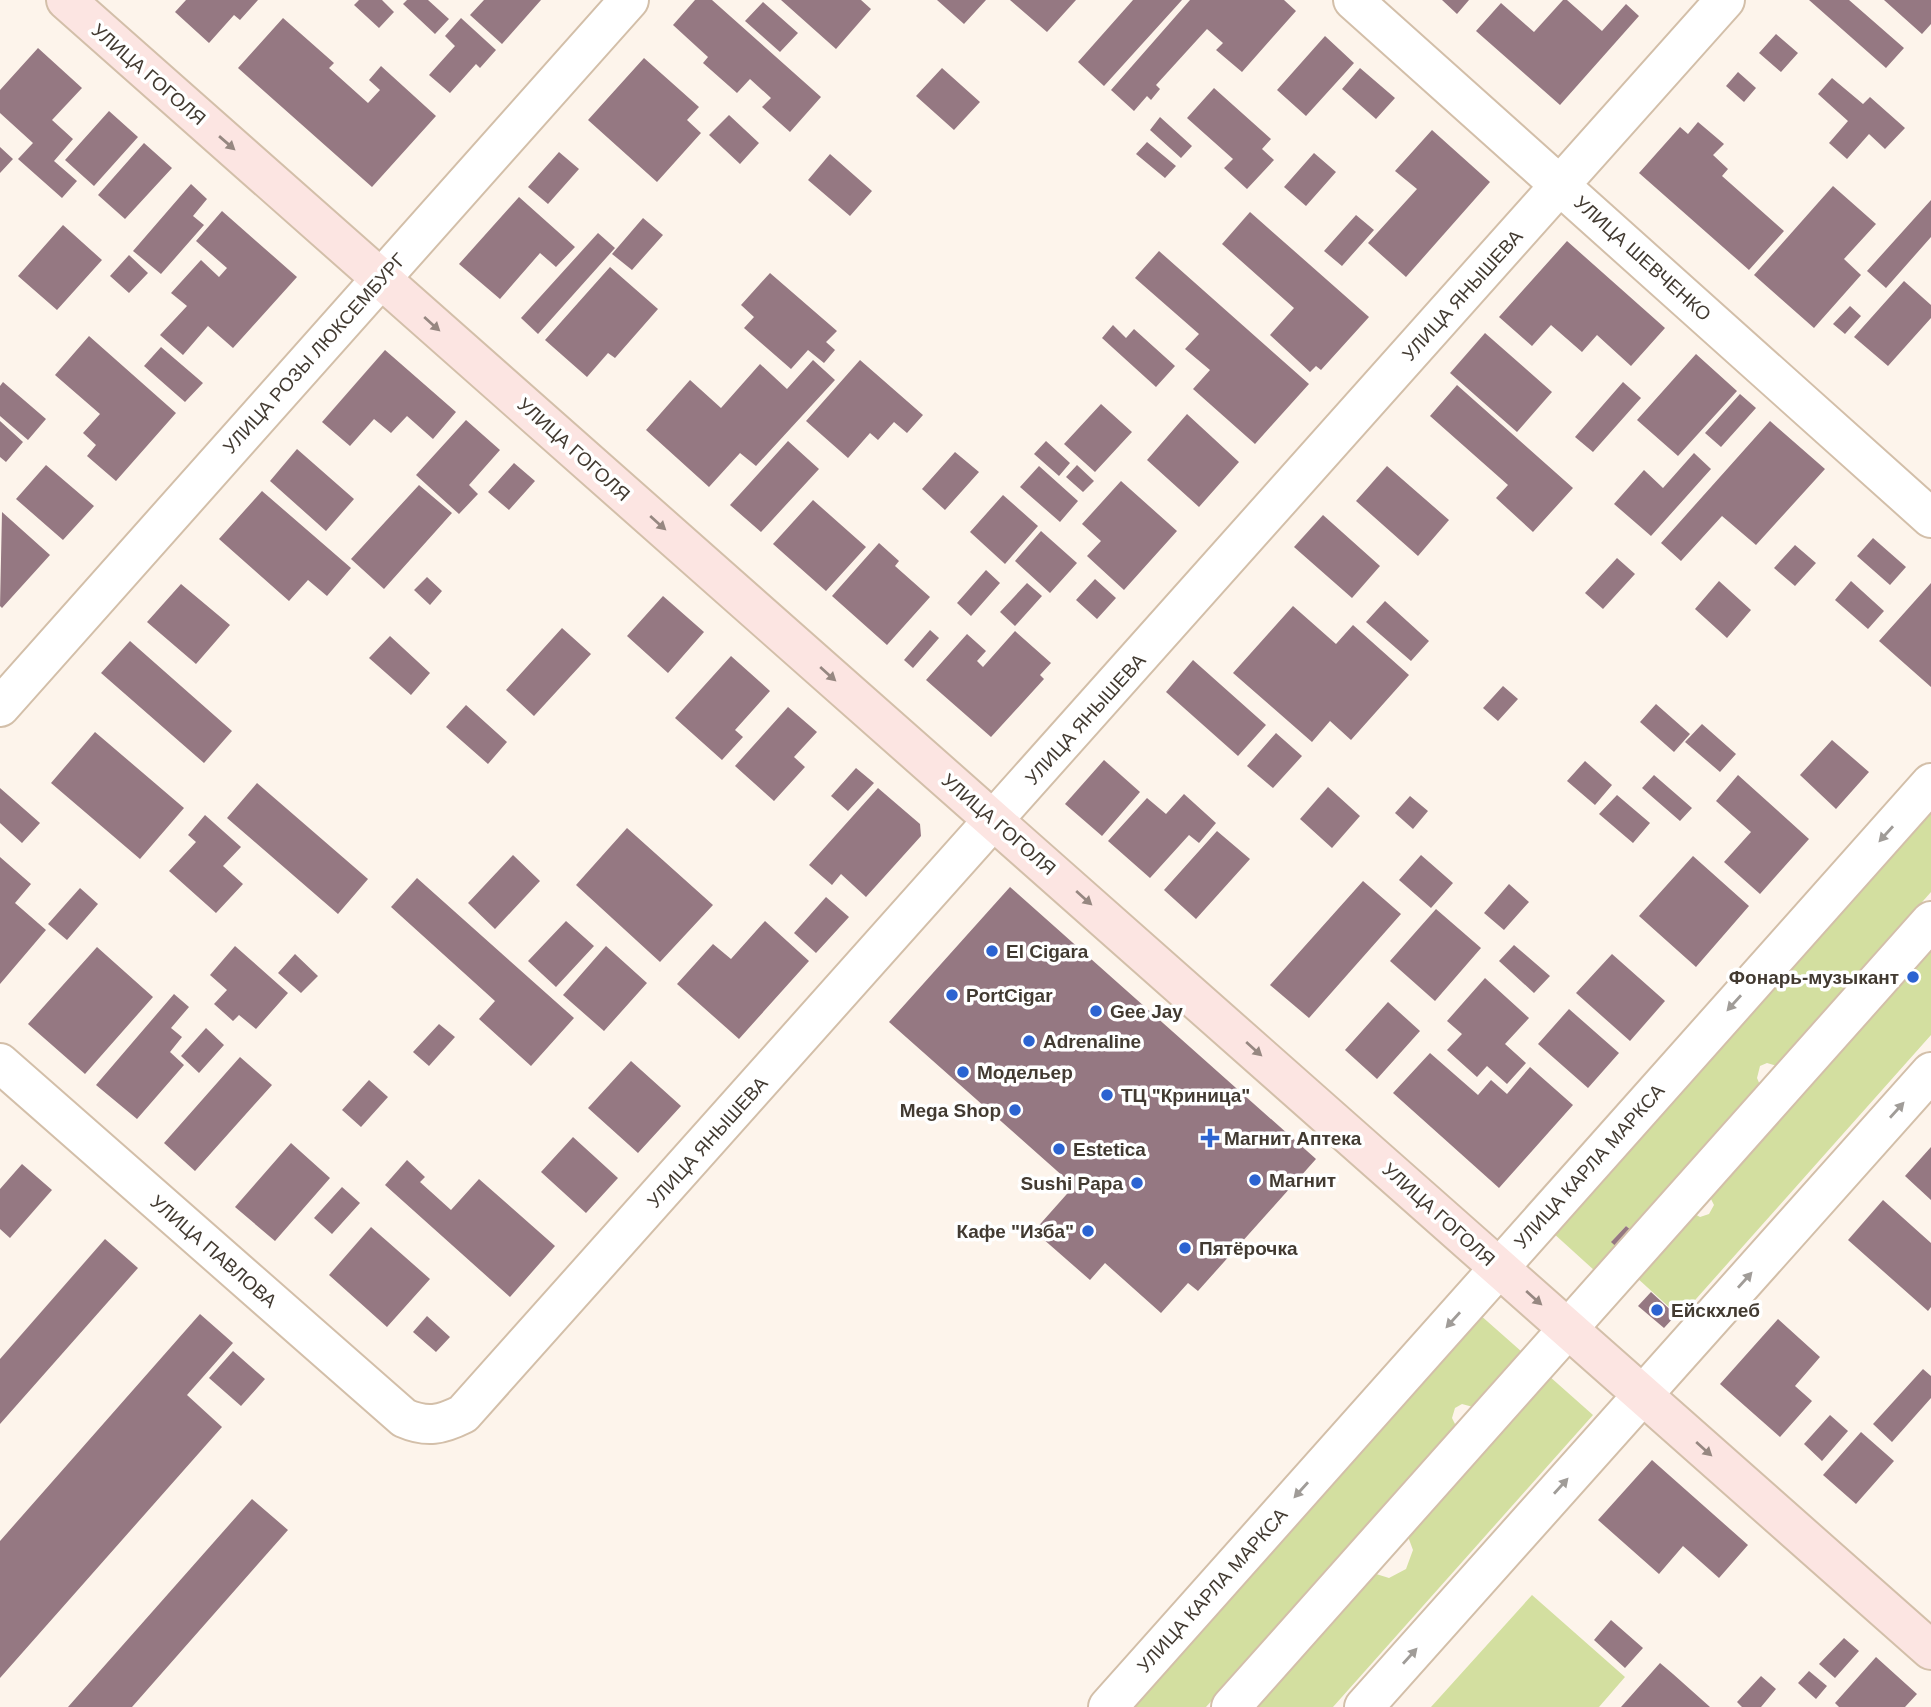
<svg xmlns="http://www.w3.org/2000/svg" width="1931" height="1707" viewBox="0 0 1931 1707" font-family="Arial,sans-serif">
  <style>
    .green { fill: #d3dfa0 }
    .building { fill: #957882 }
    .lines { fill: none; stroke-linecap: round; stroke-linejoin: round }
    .street-casing { stroke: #d3bfa9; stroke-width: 42 }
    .secondary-casing { stroke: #d3bfa9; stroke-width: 42 }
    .street { stroke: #fff; stroke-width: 38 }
    .secondary { stroke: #fce5e2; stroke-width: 38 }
    .oneway { fill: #968781 }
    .oneway2 { fill: #a09c98 }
    .poi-dot { fill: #2b63d1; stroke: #fff; stroke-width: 2.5 }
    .labels { text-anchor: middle; stroke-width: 7; stroke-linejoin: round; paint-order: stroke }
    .street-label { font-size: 19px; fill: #423a31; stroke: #fff }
    .poi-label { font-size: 19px; font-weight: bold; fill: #423a31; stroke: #fff; text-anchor: start }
  </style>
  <rect width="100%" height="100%" fill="#fdf4eb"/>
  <path class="green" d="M1931 806V892L1777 1066 1767 1063 1760 1066 1757 1078 1760 1085 1631 1230 1626 1226 1612 1241 1616 1246 1595 1271 1552 1232Z
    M1931 946V1035L1680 1317 1636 1277 1693 1213 1700 1217 1709 1214 1714 1205 1709 1195Z
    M1479 1314 1522 1352 1473 1407 1462 1404 1455 1408 1452 1418 1456 1426 1206 1707H1129Z
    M1549 1376 1593 1415 1333 1707H1253L1373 1573 1389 1578 1406 1569 1413 1550 1407 1534Z
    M1532 1595 1625 1677 1599 1707H1431Z"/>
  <path class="building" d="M186 0H258L240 20 234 15 209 43 175 12Z
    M359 0H382L394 12 379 28 354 5Z
    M407 0H428L449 19 435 34 403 4Z
    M484 0H541L502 44 470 15Z
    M695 0H712L821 97 790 132 762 107 771 98 750 79 737 93 703 63 708 57 673 25Z
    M781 0H861L871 9 836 49Z
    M937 0H986L964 24Z
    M1010 0H1076L1047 32Z
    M1133 0H1182L1104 86 1078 62Z
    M1190 0H1284L1296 11 1242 72 1216 50 1223 43 1207 29 1156 85 1160 89 1151 100 1147 96 1134 111 1111 90Z
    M1442 0H1469L1457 14Z
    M1563 0H1567L1602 31 1626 4 1639 16 1560 105 1476 31 1501 3 1534 32Z
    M1809 0H1849L1904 48 1886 68Z
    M1884 0H1931V24L1922 34Z
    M763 2 798 33 780 52 745 21Z
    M283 18 334 63 329 68 368 103 380 90 369 80 381 66 436 116 372 187 238 68Z
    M461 18 496 50 480 68 476 64 450 93 429 75 455 46 445 36Z
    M1776 34 1798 53 1781 72 1759 53Z
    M1325 36 1354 63 1306 116 1277 90Z
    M38 48 82 88 52 120 73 139 54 161 77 181 62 198 18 159 33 143 0 113V90Z
    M644 58 699 107 687 120 701 133 657 182 588 120Z
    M942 68 980 102 954 130 916 96Z
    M1360 68 1395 98 1376 119 1342 89Z
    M1738 72 1756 88 1744 102 1726 86Z
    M1832 78 1863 104 1870 97 1905 128 1885 149 1869 134 1847 159 1829 143 1848 121 1818 94Z
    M1214 88 1271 139 1262 149 1274 160 1247 189 1224 168 1233 159 1187 118Z
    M109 111 138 137 94 186 65 160Z
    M729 115 759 143 740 164 709 135Z
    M1160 117 1192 146 1181 158 1150 130Z
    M1698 122 1724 144 1713 155 1728 169 1722 176 1784 231 1749 270 1639 173 1680 127 1688 134Z
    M1432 130 1490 182 1406 277 1368 243 1417 189 1395 171Z
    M1147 142 1176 166 1165 178 1136 154Z
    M144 143 172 168 125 219 98 195Z
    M0 147 13 159 0 173Z
    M559 152 579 169 548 204 528 187Z
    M1314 153 1336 172 1306 206 1284 187Z
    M830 154 872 191 850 216 808 180Z
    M191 184 207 199 193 216 204 225 161 274 133 251Z
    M1833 186 1876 224 1844 259 1861 275 1814 328 1754 275Z
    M519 197 575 247 556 267 540 253 500 299 459 264Z
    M1931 200V237L1886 288 1867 271Z
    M222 211 297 277 233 348 208 326 183 355 160 335 187 306 171 293 201 260 219 277 227 268 196 241Z
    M1250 212 1369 317 1321 370 1316 366 1310 372 1270 335 1294 308 1222 244Z
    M1356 215 1374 230 1342 266 1324 251Z
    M643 218 663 235 632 270 612 254Z
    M63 225 102 260 57 310 18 276Z
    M598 233 615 248 538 334 521 318Z
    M1567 241 1665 328 1631 366 1597 335 1582 352 1551 325 1532 346 1499 317Z
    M1159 251 1309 384 1255 444 1193 389 1210 370 1185 349 1199 334 1135 278Z
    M129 255 148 273 129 293 110 276Z
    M610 267 658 309 615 358 608 353 587 377 545 340Z
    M770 273 837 331 826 342 835 350 824 363 808 350 791 369 744 328 754 317 741 305Z
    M1904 281 1931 305V318L1888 366 1854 337Z
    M1850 306 1861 316 1845 334 1833 324Z
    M1113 325 1126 338 1134 329 1175 366 1156 387 1102 338Z
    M1485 333 1552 392 1517 432 1450 373Z
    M89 336 176 413 116 481 87 456 96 445 83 433 100 414 55 375Z
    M161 347 203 383 185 402 144 366Z
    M385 350 456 412 433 439 407 416 391 433 374 419 350 446 322 422Z
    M1696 354 1737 391 1678 456 1637 420Z
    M813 360 835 380 756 466 740 453 709 487 646 430 690 380 721 408 760 364 787 389Z
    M860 360 923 415 907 433 894 422 878 440 870 433 848 458 806 421Z
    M3 382 46 419 28 440 0 416V386Z
    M1623 382 1641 398 1593 452 1575 437Z
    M1457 385 1573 488 1533 532 1496 498 1508 485 1430 416Z
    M1740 394 1756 408 1721 447 1705 433Z
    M1101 404 1132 432 1095 472 1064 444Z
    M1187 414 1239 462 1199 507 1147 460Z
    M466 420 500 450 469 485 478 494 459 514 416 475Z
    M0 421 23 442 6 462 0 457Z
    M1770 421 1825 469 1756 545 1722 516 1681 561 1661 543Z
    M788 441 819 469 761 532 730 505Z
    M1046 441 1070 463 1059 476 1034 454Z
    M297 449 354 499 326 531 270 481Z
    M955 452 979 472 945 510 922 489Z
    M1694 453 1711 469 1651 536 1614 504 1644 470 1663 488Z
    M514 463 535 481 509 510 488 492Z
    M46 465 94 506 63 540 16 499Z
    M1077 465 1094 481 1083 492 1066 477Z
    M1039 466 1078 501 1060 522 1020 487Z
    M1387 466 1449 520 1418 556 1356 501Z
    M1121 481 1177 531 1124 590 1087 556 1101 541 1082 524Z
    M419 485 452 513 384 589 351 559Z
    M262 491 351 568 327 596 308 580 289 601 219 539Z
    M1003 495 1038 526 1005 564 970 532Z
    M813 500 866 547 826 591 773 544Z
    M2 512 50 555 2 608 0 606Z
    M1323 515 1380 566 1352 598 1294 547Z
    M1041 531 1077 563 1050 593 1015 561Z
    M1873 538 1906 567 1890 585 1857 556Z
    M879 543 899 561 895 566 930 597 887 645 832 596Z
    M1795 545 1816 563 1795 586 1774 568Z
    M1617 558 1635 574 1603 609 1585 593Z
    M986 570 1000 583 971 616 957 603Z
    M427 577 442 591 430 605 414 590Z
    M1095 579 1116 598 1097 619 1076 600Z
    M1719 581 1751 610 1727 638 1695 609Z
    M1851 581 1884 611 1868 629 1835 600Z
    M1027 583 1042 596 1015 626 1000 612Z
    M1931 583V687L1879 641Z
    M181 584 230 625 196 664 147 622Z
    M663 596 704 632 668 673 627 636Z
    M1385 601 1429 641 1411 661 1366 622Z
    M1293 606 1336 644 1353 625 1409 675 1351 740 1330 721 1312 742 1233 673Z
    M562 628 591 654 534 716 506 690Z
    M930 630 939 638 913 668 904 660Z
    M1015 631 1051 663 1040 675 1044 679 991 737 926 680 967 634 986 651 977 661 983 667Z
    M390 636 430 673 411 695 369 658Z
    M130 641 232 731 204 763 101 673Z
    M731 656 770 691 735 730 743 737 722 760 675 718Z
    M1193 660 1266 725 1238 756 1166 692Z
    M1503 686 1518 699 1498 721 1483 708Z
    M1656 704 1690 734 1674 752 1640 722Z
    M466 705 507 742 488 764 446 727Z
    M788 707 817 732 794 757 805 767 774 801 735 766Z
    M1702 724 1736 754 1720 772 1685 742Z
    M95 732 184 808 140 859 51 783Z
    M1276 733 1302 756 1273 788 1247 766Z
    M1832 740 1869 772 1836 809 1800 775Z
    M1104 760 1140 792 1102 836 1065 804Z
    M1585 761 1612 785 1595 805 1567 781Z
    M856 768 874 783 848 811 831 796Z
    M1654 775 1692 808 1680 821 1642 788Z
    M1738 775 1809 839 1760 894 1724 862 1751 832 1716 801Z
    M257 783 368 879 338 914 227 818Z
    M1328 787 1360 816 1332 848 1300 819Z
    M0 788 40 823 22 843 0 823Z
    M878 788 920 824 921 836 866 897 841 874 832 885 809 865Z
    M1184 794 1216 823 1199 843 1189 835 1150 878 1108 841 1147 798 1166 814Z
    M1617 795 1650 823 1633 843 1599 814Z
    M1410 796 1428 811 1413 829 1395 813Z
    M205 815 241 847 223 866 243 884 216 913 169 871 196 842 188 835Z
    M627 828 713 905 660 962 576 885Z
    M1217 831 1250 859 1196 919 1164 890Z
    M513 855 540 881 495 929 468 903Z
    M1421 855 1453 883 1431 908 1399 880Z
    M1693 856 1749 906 1696 967 1639 916Z
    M0 857 31 884 15 903 46 930 0 984Z
    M417 878 574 1018 531 1066 479 1019 495 1001 391 907Z
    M1363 881 1401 914 1309 1018 1270 985Z
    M1509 884 1529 902 1504 930 1484 913Z
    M1010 887 1316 1159 1198 1291 1188 1283 1161 1313 1105 1263 1090 1280 1034 1231 1074 1186 889 1022Z
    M80 888 98 904 67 940 48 924Z
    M826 897 849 917 816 953 794 933Z
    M1436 909 1481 948 1435 1001 1390 961Z
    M566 921 594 946 556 987 528 961Z
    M765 921 809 961 739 1039 677 984 713 944 731 959Z
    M1514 945 1550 976 1534 993 1499 961Z
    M235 946 288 993 256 1029 239 1015 233 1021 214 1004 227 990 210 975Z
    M606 946 647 983 604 1031 563 995Z
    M97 947 153 997 85 1074 28 1024Z
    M295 954 318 976 301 993 278 973Z
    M1612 954 1665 1001 1630 1041 1576 993Z
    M1485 978 1529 1018 1505 1044 1526 1063 1507 1084 1487 1066 1477 1077 1447 1050 1462 1034 1447 1021Z
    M174 994 189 1007 171 1028 182 1037 170 1052 184 1065 137 1119 96 1085Z
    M1388 1002 1420 1031 1377 1079 1345 1050Z
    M1569 1009 1619 1053 1588 1088 1538 1044Z
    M439 1024 455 1037 429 1066 413 1052Z
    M206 1028 224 1045 199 1073 181 1056Z
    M1430 1053 1478 1095 1491 1080 1507 1094 1530 1067 1573 1105 1499 1188 1393 1093Z
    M240 1057 272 1085 195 1171 164 1143Z
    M631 1061 681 1106 638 1153 588 1108Z
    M369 1080 388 1097 361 1127 342 1110Z
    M573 1137 618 1178 586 1213 541 1172Z
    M291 1143 330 1178 275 1241 235 1207Z
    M1931 1147V1200L1905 1176Z
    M407 1160 425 1177 420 1182 451 1210 479 1179 555 1246 510 1297 385 1185Z
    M22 1164 52 1190 10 1238 0 1229V1189Z
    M342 1187 360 1203 332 1234 314 1218Z
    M1883 1200 1931 1243V1307L1928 1311 1848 1240Z
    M1626 1226 1637 1235 1622 1252 1611 1242Z
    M371 1227 430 1279 387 1327 329 1275Z
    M105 1239 138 1268 0 1424V1359Z
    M1651 1292 1676 1315 1664 1328 1638 1306Z
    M200 1314 233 1343 187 1395 222 1427 0 1678V1541Z
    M427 1316 450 1337 436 1352 413 1332Z
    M1778 1319 1820 1357 1795 1386 1812 1401 1780 1437 1720 1384Z
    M233 1351 265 1379 241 1406 209 1378Z
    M1923 1369 1931 1376V1398L1892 1442 1873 1424Z
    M1830 1415 1848 1431 1822 1461 1804 1444Z
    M1861 1432 1894 1461 1856 1504 1823 1475Z
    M1652 1460 1748 1545 1719 1578 1683 1546 1659 1574 1598 1520Z
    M252 1499 288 1530 132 1707H68Z
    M1611 1620 1643 1648 1625 1668 1594 1640Z
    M1844 1638 1859 1651 1835 1678 1819 1664Z
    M1876 1657 1917 1694 1905 1707H1839L1835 1703Z
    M1660 1663 1673 1674 1710 1707H1621Z
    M1809 1671 1827 1686 1816 1699 1798 1683Z
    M1761 1676 1776 1689 1761 1707H1742L1737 1702Z"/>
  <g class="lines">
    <g class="street-casing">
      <path id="street" d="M1353 0 1931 518
        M0 707 629 0
        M0 1063 404 1418C427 1428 441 1425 463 1414L1725 0
        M1108 1707 1931 783
        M1231 1707 1931 921
        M1364 1707 1931 1072"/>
    </g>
    <g class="secondary-casing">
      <path id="secondary" d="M66 0 1931 1650"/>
    </g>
    <use href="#street" class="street"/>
    <use href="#secondary" class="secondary"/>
  </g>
  <defs><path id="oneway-solid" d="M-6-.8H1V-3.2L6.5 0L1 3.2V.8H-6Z" transform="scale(1.75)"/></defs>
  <g class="oneway">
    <use href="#oneway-solid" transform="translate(227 143) rotate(41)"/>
    <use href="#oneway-solid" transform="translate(432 324) rotate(42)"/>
    <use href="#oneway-solid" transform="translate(658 523) rotate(42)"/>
    <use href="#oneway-solid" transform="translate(828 674) rotate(42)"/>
    <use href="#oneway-solid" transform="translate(1084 898) rotate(42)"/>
    <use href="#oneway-solid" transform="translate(1254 1049) rotate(42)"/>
    <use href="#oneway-solid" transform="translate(1534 1298) rotate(42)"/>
    <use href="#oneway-solid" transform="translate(1704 1449) rotate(42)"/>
  </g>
  <g class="oneway2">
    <use href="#oneway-solid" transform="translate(1886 834) rotate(132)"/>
    <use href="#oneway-solid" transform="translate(1734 1003) rotate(132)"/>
    <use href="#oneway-solid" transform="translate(1897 1110) rotate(-48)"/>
    <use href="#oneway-solid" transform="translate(1745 1280) rotate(-48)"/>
    <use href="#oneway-solid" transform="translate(1453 1320) rotate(132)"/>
    <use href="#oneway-solid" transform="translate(1561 1486) rotate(-48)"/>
    <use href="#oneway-solid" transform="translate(1301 1490) rotate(132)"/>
    <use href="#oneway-solid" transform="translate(1410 1656) rotate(-48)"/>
  </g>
  <g class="poi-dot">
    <circle cx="992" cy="951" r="7"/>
    <circle cx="1913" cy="977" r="7"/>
    <circle cx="952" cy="995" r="7"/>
    <circle cx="1096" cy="1011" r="7"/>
    <circle cx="1029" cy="1041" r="7"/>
    <circle cx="963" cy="1072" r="7"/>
    <circle cx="1107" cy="1095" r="7"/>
    <circle cx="1015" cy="1110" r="7"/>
    <path d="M1206.5 1127.5h7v7h7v7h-7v7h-7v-7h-7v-7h7z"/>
    <circle cx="1059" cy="1149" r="7"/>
    <circle cx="1255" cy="1180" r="7"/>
    <circle cx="1137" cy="1183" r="7"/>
    <circle cx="1088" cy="1231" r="7"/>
    <circle cx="1185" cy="1248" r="7"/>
    <circle cx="1657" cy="1310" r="7"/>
  </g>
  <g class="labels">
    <g class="street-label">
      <text transform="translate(149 74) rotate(41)" y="7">УЛИЦА ГОГОЛЯ</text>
      <text transform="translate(1643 258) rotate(42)" y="7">УЛИЦА ШЕВЧЕНКО</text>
      <text transform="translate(1462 295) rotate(-48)" y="7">УЛИЦА ЯНЫШЕВА</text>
      <text transform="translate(314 353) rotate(-48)" y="7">УЛИЦА РОЗЫ ЛЮКСЕМБУРГ</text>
      <text transform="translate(574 449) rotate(42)" y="7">УЛИЦА ГОГОЛЯ</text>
      <text transform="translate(1085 719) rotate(-48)" y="7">УЛИЦА ЯНЫШЕВА</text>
      <text transform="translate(999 824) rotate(41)" y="7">УЛИЦА ГОГОЛЯ</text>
      <text transform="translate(707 1142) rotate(-48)" y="7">УЛИЦА ЯНЫШЕВА</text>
      <text transform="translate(1589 1166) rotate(-48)" y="7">УЛИЦА КАРЛА МАРКСА</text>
      <text transform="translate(1439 1214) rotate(42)" y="7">УЛИЦА ГОГОЛЯ</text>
      <text transform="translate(214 1251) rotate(41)" y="7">УЛИЦА ПАВЛОВА</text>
      <text transform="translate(1212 1590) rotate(-48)" y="7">УЛИЦА КАРЛА МАРКСА</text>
    </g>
    <g class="poi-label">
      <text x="1006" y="958">El Cigara</text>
      <text x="1899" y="984" text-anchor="end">Фонарь-музыкант</text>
      <text x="966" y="1002">PortCigar</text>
      <text x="1110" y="1018">Gee Jay</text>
      <text x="1043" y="1048">Аdrenaline</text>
      <text x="977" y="1079">Модельер</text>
      <text x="1121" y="1102">ТЦ "Криница"</text>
      <text x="1001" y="1117" text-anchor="end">Mega Shop</text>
      <text x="1224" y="1145">Магнит Аптека</text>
      <text x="1073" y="1156">Estetica</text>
      <text x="1269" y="1187">Магнит</text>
      <text x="1123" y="1190" text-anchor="end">Sushi Papa</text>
      <text x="1074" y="1238" text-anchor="end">Кафе "Изба"</text>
      <text x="1199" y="1255">Пятёрочка</text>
      <text x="1671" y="1317">Ейскхлеб</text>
    </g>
  </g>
</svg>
